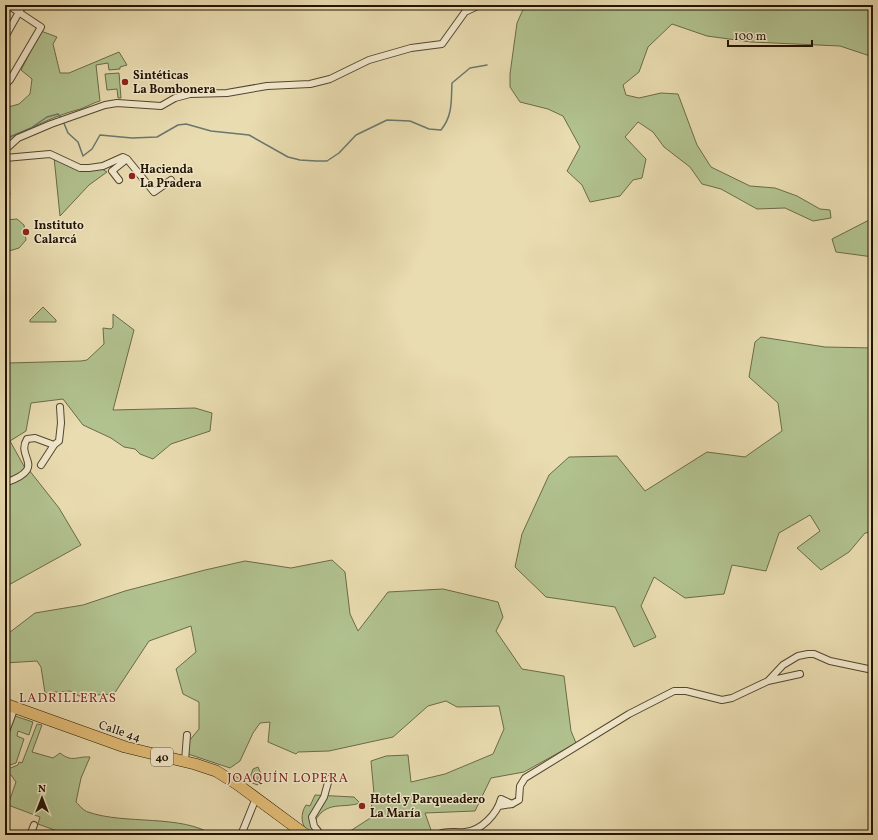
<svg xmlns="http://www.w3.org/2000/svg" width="878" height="840" viewBox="0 0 878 840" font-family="Vollkorn,serif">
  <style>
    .green { fill: #b1c28f; stroke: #6a6b48 }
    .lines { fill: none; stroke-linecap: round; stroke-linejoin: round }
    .stream { stroke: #6a776d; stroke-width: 1.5 }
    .street-casing { stroke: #54462e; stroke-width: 8 }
    .highway-casing { stroke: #221402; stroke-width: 12 }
    .street { stroke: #f1e8cc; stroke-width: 6 }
    .highway { stroke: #e4be78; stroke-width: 11 }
    .poi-dot { fill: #8f2418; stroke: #f1e8cc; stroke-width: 1.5 }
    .labels { text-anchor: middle; stroke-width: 3; stroke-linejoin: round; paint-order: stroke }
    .shield { fill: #f1e8cc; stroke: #60543f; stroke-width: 1 }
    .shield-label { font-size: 11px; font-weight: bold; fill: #221402 }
    .poi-label { font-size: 12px; font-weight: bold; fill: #221402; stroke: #f1e8cc; text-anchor: start }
    .street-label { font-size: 12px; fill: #221402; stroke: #f1e8cc }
    .neighbourhood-label { font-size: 13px; letter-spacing: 1px; fill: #7a1f14; stroke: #f1e8cc }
  </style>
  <rect width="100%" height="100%" fill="#e9dcb0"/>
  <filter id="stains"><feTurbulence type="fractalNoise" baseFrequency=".005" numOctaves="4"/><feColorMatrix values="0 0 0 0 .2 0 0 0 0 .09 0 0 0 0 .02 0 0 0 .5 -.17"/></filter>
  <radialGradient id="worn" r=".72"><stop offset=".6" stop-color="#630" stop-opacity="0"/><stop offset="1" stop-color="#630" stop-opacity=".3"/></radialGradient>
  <path class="green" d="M525 5H873V57L840 46 751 42 707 36 672 24 648 47 639 72 623 85 626 95 639 98 661 93 678 94 697 145 711 167 750 186 775 188 797 196 820 209 830 210 831 218 813 221 785 208 757 209 721 189 702 184 690 167 664 147 653 132 638 122 625 137 646 159 642 178 633 180 620 196 590 202 582 185 567 171 580 147 563 116 548 109 520 102 510 87V74L517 23Z
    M41 31 57 37 53 44 60 73H69L119 52 127 65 120 67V69L109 70 108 63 96 65 100 101C92 103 83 109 77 110 54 116 23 130 5 146V108L19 104 30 94 32 79 21 70Z
    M119 73 121 98H118L117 89 107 90 105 74Z
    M54 157 81 171 102 169 107 172 89 185 60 216Z
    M5 172H8L10 195 5 196Z
    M873 218V257L836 252 832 239Z
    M17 219 24 225 26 240 19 248 9 251 8 247H5V220Z
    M43 307 56 320V322H30V320Z
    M113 314 134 330 113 410 195 408 212 413 210 431 171 444 153 459 140 454 135 449 124 447 111 438 83 425 63 399 31 403 26 431 10 441 25 468 24 471 5 480V378L8 377V363L81 361 87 360 104 344 103 328 111 329 113 327Z
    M761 337 825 347 873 348V532L865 533 849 552 821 570 797 548 820 531 810 515 779 533 766 571 732 565 724 594 685 598 654 577 641 606 656 637 634 647 615 607 546 597 515 567 522 534 549 475 569 457 617 456 645 491 707 452 745 457 782 431 778 403 749 377 755 342Z
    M29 470 59 508 81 545 5 587V485Z
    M332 560 345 572 350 614 358 631 388 592 443 589 498 602 503 617 496 631 522 669 564 676 571 731 576 743 524 772 491 778 475 811 425 813 431 830 422 835H344L375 815 371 808 374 794 371 761 386 756 408 755 411 782 445 774 493 754 504 729 499 706 457 707 446 701 428 706 393 737 329 751 298 752 296 754 268 742 270 722 260 723 253 733 240 761 230 768 188 754 189 741 199 729V702L183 694 176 669 196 652 191 626 149 641 114 694 79 696 70 691 45 693 41 667 37 661 5 663V636L35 613 83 605 125 591 205 570 245 561 291 568Z
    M15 716 33 722 29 735 18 731 17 736 24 739 16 763 10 765 5 759V744Z
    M37 724 42 725 32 752 53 758 60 753C73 763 76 756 90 757L81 778 76 802C80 806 84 811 88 812 125 825 181 814 213 835H68L38 824 40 817 8 805 16 782 11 775 5 773V766L8 769 18 765 19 762 22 763Z
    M258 767 261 774 258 778V785L252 783 251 775 253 769Z
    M315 795 354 797 360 803C342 809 327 800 315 821V825L324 835H315L310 830 308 832C301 825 300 814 306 805L310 806Z"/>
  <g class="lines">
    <path class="stream" d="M63 121 68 133 78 142 83 156 92 149 100 135 132 138 157 137 178 125 186 124 211 131 249 135 288 157 300 160 316 161H327L339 153 356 135 387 120 410 121 429 129 441 130C453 115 451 101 452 83L470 68 487 65
      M5 139 31 128 47 117 58 114 61 118"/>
    <g class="street-casing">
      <path id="street" d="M5 37 23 5
        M5 85 10 80 41 27 8 5
        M5 150 18 138 51 124 105 105 117 103 161 106 175 98 190 94 227 93 267 86 310 84 330 79 369 60 411 48 442 44 465 12 480 5
        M5 158 50 154 80 168H89L103 166 123 157 127 159 154 192 171 180
        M119 180 112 171 127 159
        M41 465 54 445
        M5 483C49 467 15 458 27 439L35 438 54 445 59 441 61 423 60 407
        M768 681 800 674
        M5 734 15 707
        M185 761 187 735
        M499 806 512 804 519 800 520 786 525 778 629 714 674 691H686L722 700 732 698 768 681 783 665 798 656 808 654H814L830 661 873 670
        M30 835 34 825
        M241 835 256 798
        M321 835 314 826 312 817 324 797 329 779
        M437 835C446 830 455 833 465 832 481 831 497 814 501 799L512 804"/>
    </g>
    <g class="highway-casing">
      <path id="highway" d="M5 704 125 747 195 764 216 771 237 784 306 835"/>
    </g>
    <use href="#street" class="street"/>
    <use href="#highway" class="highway"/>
  </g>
  <g class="poi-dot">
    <circle cx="125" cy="82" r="4"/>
    <circle cx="132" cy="176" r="4"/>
    <circle cx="26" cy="232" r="4"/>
    <circle cx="362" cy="806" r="4"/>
  </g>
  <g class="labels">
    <rect class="shield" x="151" y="748" width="22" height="18" rx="3"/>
    <g class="shield-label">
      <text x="162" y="761">40</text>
    </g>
    <g class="poi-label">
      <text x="133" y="79">Sintéticas<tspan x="133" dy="14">La Bombonera</tspan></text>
      <text x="140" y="173">Hacienda<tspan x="140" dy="14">La Pradera</tspan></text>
      <text x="34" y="229">Instituto<tspan x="34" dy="14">Calarcá</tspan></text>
      <text x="370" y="803">Hotel y Parqueadero<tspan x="370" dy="14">La María</tspan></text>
    </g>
    <g class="street-label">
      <text transform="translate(120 731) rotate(18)" y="4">Calle 44</text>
    </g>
    <g class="neighbourhood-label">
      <text x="68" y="702">LADRILLERAS</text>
      <text x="288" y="782">JOAQUÍN LOPERA</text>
    </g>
  </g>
  <rect width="878" height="840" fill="none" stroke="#e9dcb0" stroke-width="20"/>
  <rect x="6" y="6" width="866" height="828" fill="none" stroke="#221402" stroke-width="2"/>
  <rect x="10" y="10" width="858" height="820" fill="none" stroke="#221402"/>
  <g transform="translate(42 798)" stroke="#f1e8cc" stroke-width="3" paint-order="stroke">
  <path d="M0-3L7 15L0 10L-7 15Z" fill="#221402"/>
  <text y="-6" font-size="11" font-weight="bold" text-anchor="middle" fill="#221402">N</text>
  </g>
  <path d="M728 40v6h84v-6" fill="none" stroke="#221402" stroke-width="2"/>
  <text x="734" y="40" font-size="12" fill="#221402" stroke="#f1e8cc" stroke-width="3" paint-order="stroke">100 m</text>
  <rect width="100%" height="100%" filter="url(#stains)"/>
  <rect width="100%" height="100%" fill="url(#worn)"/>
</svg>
